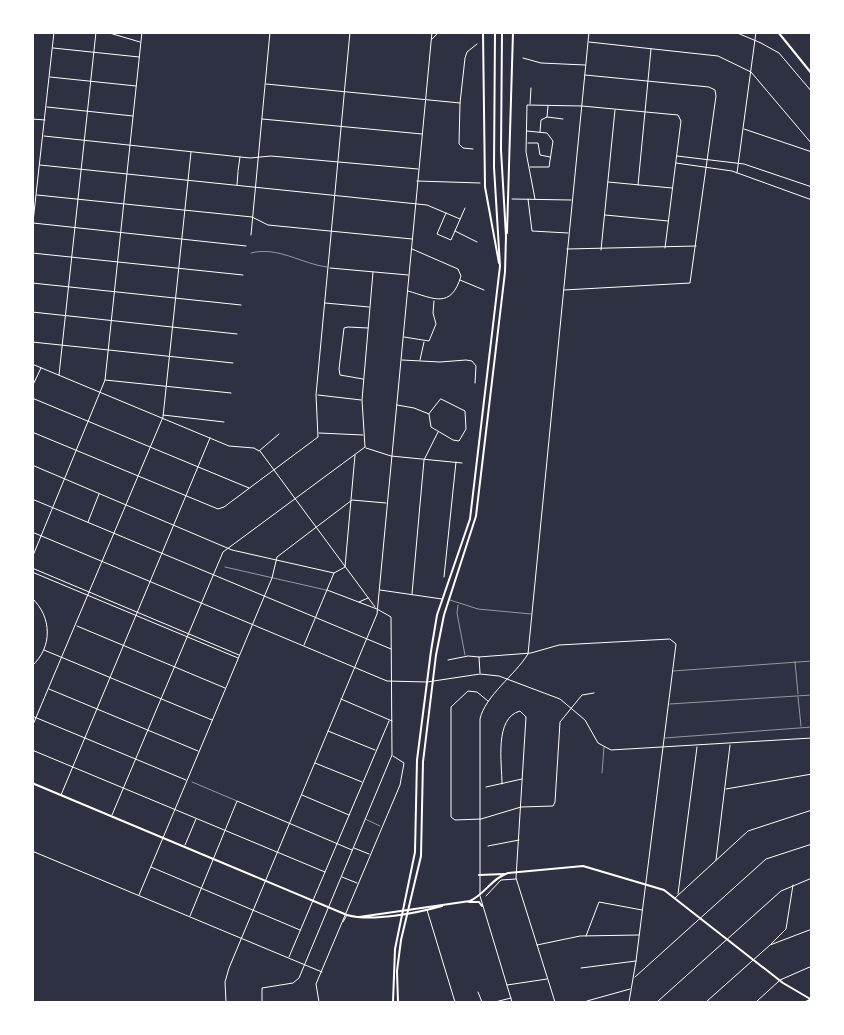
<svg xmlns="http://www.w3.org/2000/svg" width="844" height="1035" viewBox="0 0 844 1035" font-family="Roboto,sans-serif">
  <style>
    .lines { fill: none; stroke-linecap: round; stroke-linejoin: round }
    .service { stroke: #fff; stroke-width: 0.5 }
    .minor { stroke: #fff; stroke-width: 1 }
    .tertiary { stroke: #fff; stroke-width: 1 }
    .secondary { stroke: #fff; stroke-width: 2 }
    .primary { stroke: #fff; stroke-width: 2 }
    .motorway { stroke: #fff; stroke-width: 2.5 }
  </style>
  <rect width="100%" height="100%" fill="#2d3142"/>
  <g class="lines">
    <path class="service" d="M251 253C278 246 302 264 327 267
      M225 567 326 590
      M450 600 478 609 531 614
      M458 605 457 613 465 655
      M795 662 798 694
      M673 671 812 661
      M798 697 801 726
      M670 704 812 695
      M665 738 812 727
      M602 773 604 747
      M192 782 237 801
      M365 819 380 826"/>
    <path class="minor" d="M106 32 140 42
      M735 32 761 43 779 53 812 92
      M432 39 439 32
      M589 42 718 56 751 72 812 144
      M53 48 139 57
      M523 58 541 63 585 65
      M50 77 136 86
      M266 84 460 103
      M530 104 531 88
      M47 107 133 116
      M547 117 563 119
      M32 119 45 120
      M262 119 422 134
      M744 129 812 152
      M527 131 547 133 553 141 549 167H530
      M540 132 541 120 547 117 548 106
      M44 136 250 158 271 156 418 169
      M528 143H538L540 155 550 157
      M473 149 463 148 459 144 460 103 465 58 467 52 477 44
      M677 156 744 164 812 187
      M676 163 732 171 812 200
      M40 165 427 205 460 219
      M238 171 240 157
      M737 173 756 32
      M417 181 480 183
      M608 182 672 188
      M237 185 238 172
      M638 185 651 49
      M37 195 252 217 268 225 412 239
      M512 199 571 200
      M528 199 532 231 568 233
      M535 199 526 152 527 105 582 106 678 115 681 121 665 248
      M446 213 437 234 451 240 465 208
      M605 215 668 221
      M33 223 246 246
      M32 231 54 32
      M455 231 477 242
      M251 235 270 32
      M567 249 696 246
      M601 250 615 110
      M32 253 243 275
      M330 268 408 275
      M460 280 484 290
      M32 283 241 305
      M564 290 690 283 716 96 715 90 709 87 585 75
      M408 291C433 298 451 310 461 276L458 269 412 249
      M325 303 369 307
      M32 312 237 334
      M404 337 429 341 436 324 433 313 434 301
      M32 342 233 363
      M402 360 440 362 466 360 472 361 476 366 475 383
      M420 360 424 342
      M32 364 229 446 254 448 259 451 279 434
      M59 375 96 32
      M363 379 340 375 339 369 344 328 348 327 368 328
      M105 380 231 393
      M32 387 41 368
      M318 395 361 400
      M32 398 249 488
      M441 399 465 411 466 429 459 441 453 440 431 427 429 414Z
      M397 405 414 408 429 414
      M163 415 224 422
      M32 432 218 509 224 507 318 437 316 395 350 32
      M319 433 363 435
      M365 447 362 400 373 272
      M366 448 391 456 462 463
      M260 451 375 607
      M32 465 232 550 334 573 345 567 355 455
      M32 499 391 649
      M88 522 99 494
      M32 532 387 681 427 682 480 674 499 676 560 699 585 720 598 743 611 750 812 738
      M32 558 105 380 142 32
      M32 568 239 655
      M32 572 238 658
      M444 577 456 462
      M380 590 442 599
      M412 594 424 460 438 432
      M32 598C52 617 53 647 32 666
      M359 602 368 598
      M77 626 225 688
      M304 645 334 573
      M44 650 212 720
      M479 657 531 653 559 645 670 639 676 644 636 961 629 1002
      M448 660 468 656 479 657 480 673
      M49 689 198 751
      M341 699 392 721
      M488 701 477 692 468 691 451 707V817L455 820 481 819 521 807 553 806 555 802 560 722 582 695 594 693
      M32 716 186 780
      M32 727 163 417 191 152
      M328 731 375 750
      M32 750 325 872
      M315 763 362 782
      M502 784C502 763 494 718 520 711L526 717 516 878 555 1002
      M486 787 522 779
      M726 789 812 774
      M61 795 210 438
      M302 795 349 815
      M112 815 223 552 365 447
      M185 845 196 819
      M488 846 519 840
      M354 848 369 854
      M32 851 322 972
      M716 860 730 745
      M151 867 300 930
      M342 877 357 883
      M678 894 697 747
      M139 895 272 578 277 557 352 500 386 503
      M480 896 512 1002
      M486 896 501 880 516 879
      M675 898 748 831 812 810
      M427 910 455 1002
      M190 916 237 801 352 850
      M343 922 347 915
      M586 936 599 902 642 910
      M771 944 786 929 793 885
      M537 945 580 936 639 935
      M289 957 389 721
      M581 968 636 961
      M635 977 766 859 812 844
      M780 980 812 966
      M507 985 547 979
      M478 992 482 1002
      M587 1001 630 989
      M262 1002V988L293 983 299 978 392 755 391 617 377 609 327 590
      M319 1002 316 984 400 785 404 763 393 756
      M495 1002 511 998
      M657 1002 781 891 812 878
      M706 1002 770 945 812 929"/>
    <path class="tertiary" d="M480 895V719C485 696 515 675 528 654L589 32
      M226 1002 225 982 229 968 377 614 432 32
      M756 1002 779 981"/>
    <path class="secondary" d="M176 32H277
      M191 32H202
      M778 32 812 74
      M32 783 347 915C372 922 417 913 442 906
      M479 875 504 874
      M469 902H479L482 906
      M359 917 470 901C485 894 492 878 508 873L583 866 664 890 783 983 812 1000"/>
    <path class="primary" d="M483 32 485 187 499 263
      M507 233 513 32
      M393 1002 395 949 415 852 417 760 431 651 437 615 470 519 500 266 494 167 495 32
      M398 1002 397 971 401 940 421 856 423 762 436 655 444 615 476 516 505 272 506 236 501 150 502 32"/>
    <path class="motorway" d="M806 1002 812 999"/>
  </g>
  <rect width="844" height="1035" fill="none" stroke="#ffffff" stroke-width="68"/>
</svg>
